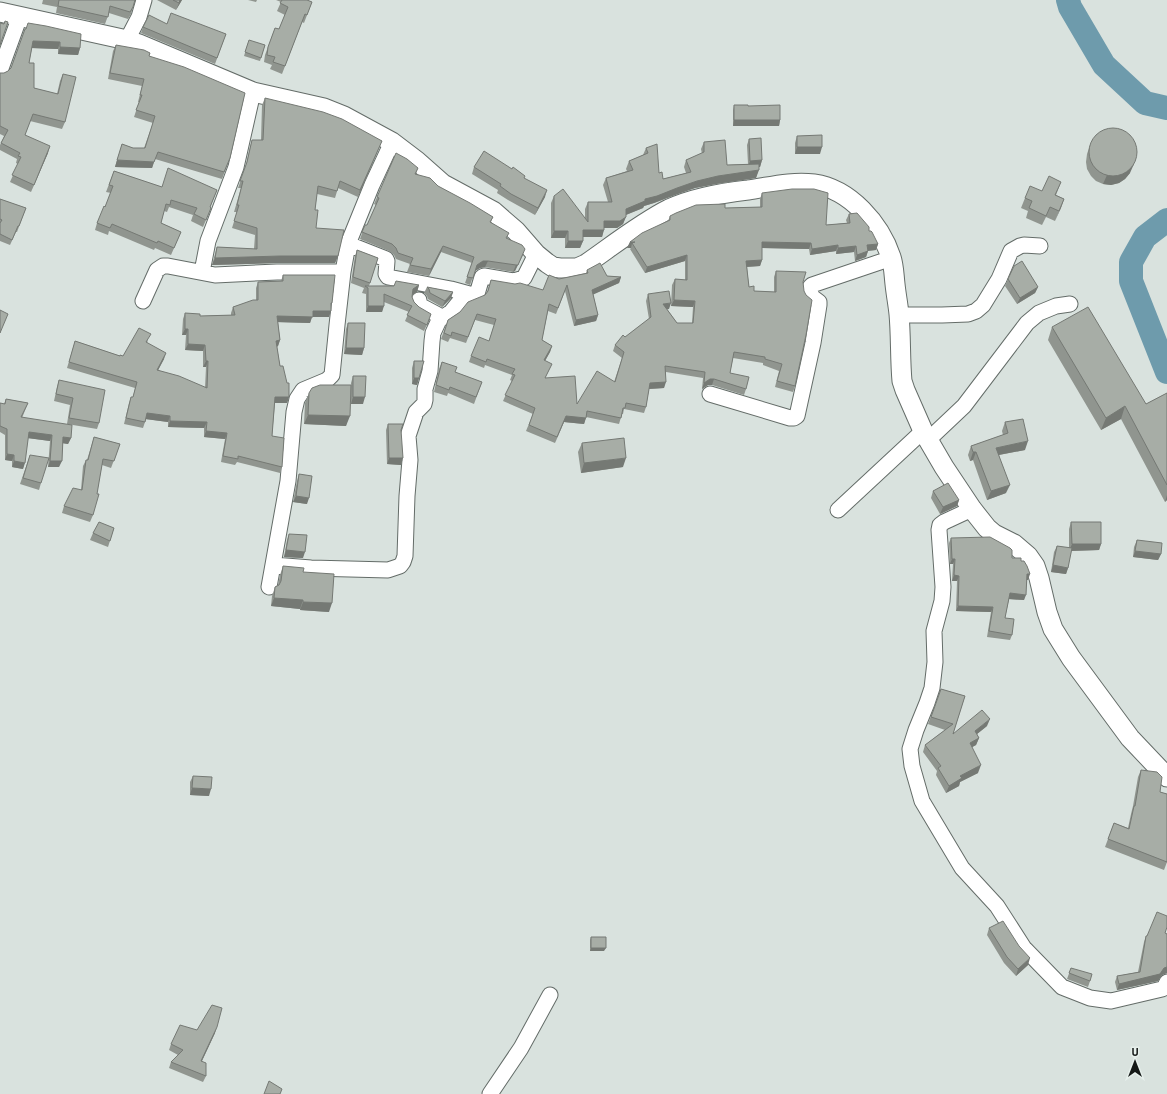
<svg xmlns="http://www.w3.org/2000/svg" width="1167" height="1094" viewBox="0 0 1167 1094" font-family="'Titillium Web',sans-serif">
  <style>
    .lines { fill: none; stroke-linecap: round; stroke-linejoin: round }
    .river { stroke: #6e9bac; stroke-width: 24 }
    .minor-casing { stroke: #646c68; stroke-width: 17 }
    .tertiary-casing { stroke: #646c68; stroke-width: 21 }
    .minor { stroke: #fff; stroke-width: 15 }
    .tertiary { stroke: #fff; stroke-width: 19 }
    .wall { fill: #90958f }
    .shaded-wall { fill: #757974 }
    .building { fill: #a7ada6; stroke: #757974 }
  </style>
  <rect width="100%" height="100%" fill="#d9e2de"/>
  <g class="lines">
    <path class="river" d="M1068 0 1070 7 1104 65 1145 103 1167 108
      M1167 220 1145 237 1131 262V281L1167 372"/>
    <g class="minor-casing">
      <path id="minor" d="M127 40 139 17 144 0
        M0 71 20 16
        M348 244 386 259 387 261 386 274 388 277 451 289 473 295 477 294 482 277 484 276 514 281 524 278 536 254
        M202 272 208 241 236 167 253 92
        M143 301 157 270 163 266H168L215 275 277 272H343
        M899 315H942L968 314 976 311 983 305 999 279 1011 251 1020 246 1024 245 1040 246
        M439 320 451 312 460 301 473 295
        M710 394 790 418H794L797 416 813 343 819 305V302L811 296 810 287 812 285 892 258
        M928 440 964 406 1027 323 1039 313 1056 306 1070 304
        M972 509 944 522 940 525 939 530 943 587 942 601 934 631 935 662 932 688 927 703 916 730 910 749 912 766 922 801 962 868 997 906 1024 948 1062 987 1090 998 1111 1001 1162 989 1164 988 1167 982
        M838 510 923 431
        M273 565 311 568 388 570 400 566 403 562 405 556 407 496 410 460 408 436 416 412 424 404 425 400V389L430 371 432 341 433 333 439 320 438 315 421 306 419 303V300
        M269 587 288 481 294 412 297 399 303 390 327 380 332 375 337 325 343 272 348 244 372 185 392 142
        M490 1094 521 1048 550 995"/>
    </g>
    <g class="tertiary-casing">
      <path id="tertiary" d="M0 12 127 40 139 44 253 92 324 108 344 116 392 142 417 161 443 184 493 211 516 231 536 254 547 263 553 267 560 268H577L586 264C612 246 641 223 669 209 693 198 721 193 748 190 769 187 792 181 814 184 850 189 880 224 891 257 894 266 894 276 895 284 896 294 898 304 899 314 901 336 900 359 902 381L905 390 923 431 944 467 972 509 987 528 994 534 1014 544 1028 556 1035 566 1039 578 1047 612 1053 629 1071 658 1130 738 1167 777"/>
    </g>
    <use href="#minor" class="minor"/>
    <use href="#tertiary" class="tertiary"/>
  </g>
  <path class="wall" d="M43 0H135L131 14 128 19 109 13 105 24 56 13 57 7 42 4Z
    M157 0H182L176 10Z
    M248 0H257L256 2Z
    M276 0H307L312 2 304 23 302 22 282 74 270 69 272 65 264 62 265 55 275 28 279 29 285 15 277 11 281 2Z
    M167 24 226 34 215 64 141 33 143 27Z
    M25 29 80 48 78 55 58 54V49L32 48 29 63 34 88 57 94 60 81 63 74 65 122 62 129 30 121 25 135 48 153 31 192 10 182 18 164 16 163 17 159 0 150V145L4 136 0 134V73H4L8 71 11 68Z
    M248 43 265 45 260 61 244 56Z
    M116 45 150 53 149 56 230 158 222 179 155 159 152 168 115 167 122 144 133 148H144L153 123 134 117 139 102H138L142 86 108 79 113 51Z
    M265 98 382 141 358 197 338 188 335 198 317 194 315 210 316 228 338 256 335 263H277L212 265 215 254 217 247 254 249 255 235 232 228 237 212H234L241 188H238L245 169 250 147 252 140H261L262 105Z
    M734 105 748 106 780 120 779 126H733V110Z
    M797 136 820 154H795V143Z
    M749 139 762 160 760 167H759L756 178 716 184 695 188 675 195 654 203 644 206 643 208 626 215 623 224 617 228H604L602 237H583V241L580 248H565V238H551V203L554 196 585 219V209L588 202H608L603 185 606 178 627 171 626 169 629 161 643 155 646 148 659 173 663 179 686 173 684 167 686 160 702 154 701 149 704 142 727 165 748 164 747 145Z
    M1090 145 1130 173 1125 179 1119 183 1111 185 1103 184 1096 181 1091 176 1087 169 1086 162 1087 154Z
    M474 167 545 197 535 215 508 200 497 193 498 190 472 174Z
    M418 168 416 174 493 217 491 222 523 255 515 271 513 272 485 267 480 268 475 271 470 285 465 283 472 263 441 252 429 276 407 272 410 264 396 259 394 255 389 251 360 239 365 225H367L376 205 374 204 377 197Z
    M114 171 161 187 217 190 210 208H211L203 227 191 221 193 215 169 207 167 212 164 211 161 223 181 232 171 255 155 248 154 250 109 231 108 235 95 230 97 223 105 207 111 193 106 192Z
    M1061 182 1056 195 1064 199 1055 221 1046 217 1042 225 1026 218 1028 211 1021 208 1025 198 1042 191Z
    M762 193 826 225 847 223 846 220 849 214 869 231 878 244 876 250 868 251 866 257 855 261 854 252 836 254V251L810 255 809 249 762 248V260L760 266 747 267 749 287 754 291 774 292V277L776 271 803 282 795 386 793 392 775 387 779 371 763 365V363L733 358 730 373 746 389 744 395 712 385H708L702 389 703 378 666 372 664 388 649 389 646 407 644 413 624 409 623 414H622L619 424 586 417 584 424 564 422 555 443 526 431 533 414 503 401 512 381 510 380 512 375 485 365 484 368 469 362 471 356 489 341 494 325 475 320 466 343 450 338 448 342 441 339 448 320 485 295 487 292 491 280 543 290 559 279 586 273 587 270 607 276 621 277 619 283 593 294 598 315 596 321 574 326 565 291 556 314 548 311 542 340 552 346 550 352 545 361 549 370 545 378 577 404 614 382 622 358 613 351 615 345 649 319 646 301 648 294 669 309H667L677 323H692L693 307 671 306 672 285 675 279 685 280V261L645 273 630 249 631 248H627L630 242 668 221 670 216 725 208 760 207V199Z
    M0 199 26 208 17 232H16L10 245 0 241Z
    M357 250 378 258 369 286 419 285 417 292 413 295 412 297 414 302 429 320 424 331 405 321 409 312 384 302 382 312H366V294L362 293 364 288 351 283 355 256Z
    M283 275 331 306 329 317H312L310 323 278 322 280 340 278 346 277 347 280 366 289 397 287 403H275L272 436 282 467 280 473 237 462 235 465 221 462 225 439 204 437V428L168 427V422L146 419 143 428 124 424 129 403 131 397H133L135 388 67 368 75 341 120 356H123L148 340 147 343 164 359 158 370 205 388 206 367H203V351L185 350 186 335H182L183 319 185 313 200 316 231 315V313L233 307 256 300V288L258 282 281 281Z
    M1008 279 1038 287 1035 293 1017 304 1005 286Z
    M427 287 453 292 451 298 442 307 428 299 427 296 424 293Z
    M348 323 364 348 362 355 344 354 346 329Z
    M1052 327 1146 404 1167 393V500L1165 502 1121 419 1101 430 1048 340Z
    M414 361 419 378 417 385 412 384V368Z
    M442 362 455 372 482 382 474 404 448 393 447 396 434 392 439 369Z
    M353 376 363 404H351V390L346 426 304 424 305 403 309 393 351 385V383Z
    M59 380 99 423 97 429 67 424 70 405 54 401 57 387Z
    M6 399 28 403 22 418 71 438 68 444 63 443 59 467H48L50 441 28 438 23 469 12 467V461L5 460V435L0 432V403L4 404Z
    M1005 422 1025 450 999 455 1006 493 987 500 973 460 970 461 968 455 971 446 1003 435 1002 431Z
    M388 424 401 430V465L387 464 386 430Z
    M94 437 120 444 111 468 102 465 93 515 90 522 62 513 64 506 81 490 83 466 86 460H87Z
    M582 443 623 467 581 473 578 452Z
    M30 455 41 483 39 490 20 484Z
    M299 474 307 504 293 502 297 481Z
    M933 491 959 500 957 506 940 514 931 498Z
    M1071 522 1101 544 1099 550 1071 551 1068 568 1066 574 1051 572 1054 552 1057 546 1069 548V529Z
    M114 528 108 547 90 540 93 533Z
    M289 534 303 558 284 557 287 540Z
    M951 538 1021 561 1028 580H1027L1024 600 1009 599 1005 618 1012 635 1010 640 987 637 991 612 956 611 957 581H952L953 564H950L949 543Z
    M1137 540 1161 554 1158 560 1133 557 1134 547Z
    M283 566 303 572 329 612 300 610V609L271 606 272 596 275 587 278 585 280 575Z
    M941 689 965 696 953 734 987 726 977 734 979 738 976 745 972 747 978 773 960 782 959 786 946 793 936 775 937 771 923 752 925 745 945 730 928 724Z
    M1141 770 1160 792 1167 794V862L1164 870 1105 847 1114 823 1128 828 1131 814 1133 806 1138 777Z
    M193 776 209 796 190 795V782Z
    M989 928 1028 965 1016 976 1004 963 987 935Z
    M1165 933 1167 934V973L1162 975 1158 981 1117 990 1115 982 1117 976 1138 972 1144 942 1146 936Z
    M591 937 604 951H590V940Z
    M1071 968 1090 981 1088 987 1067 979Z
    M197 1030 215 1033 202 1061 206 1076 203 1082 169 1068 171 1062 178 1055 169 1050 171 1044Z"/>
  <path class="shaded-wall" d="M180 0H182L176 10 179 3Z
    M33 41 60 42 58 49 31 48Z
    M60 47 80 48 78 55 58 54Z
    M734 120H780L779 126H733Z
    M382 141 358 197 360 190Z
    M50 146 48 153 31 192 34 185Z
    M797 147H822L820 154H795Z
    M117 160 154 162 152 168 115 167Z
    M762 160 760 167H748L750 161Z
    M1134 164 1130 173 1125 179 1119 183 1111 185 1103 184 1107 175Z
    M759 170 756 178 716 184 695 188 675 195 654 203 644 206 643 208 623 216 626 209 645 199 677 188 697 181 718 176Z
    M547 190 545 197 535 215 538 208Z
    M1064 199 1061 208 1055 221 1059 211Z
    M626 217 623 224 617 228H602L604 221Z
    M583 230H604L602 237H580Z
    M554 231H568L565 238H551Z
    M568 241H583L580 248H565Z
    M630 242H635L632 243 631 248H627Z
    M762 242 811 243 809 249 760 248Z
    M878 244 876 250 865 251 867 245Z
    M838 245 836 251 810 255 812 249Z
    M443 246 441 252 429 276 431 269Z
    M856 246 854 252 836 254 838 248Z
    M525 249 515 271 513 272 516 265Z
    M868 251 866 257 855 261 857 255Z
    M687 255 685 261 645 273 647 267Z
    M280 256H338L335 263H277L212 265 215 258Z
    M762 260 760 266 744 267 746 261Z
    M483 261H488L485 267 480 268 475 271 477 265Z
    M621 277 619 283 590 296 592 290Z
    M419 285 417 292 411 296 413 289Z
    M1038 287 1035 293 1017 304 1020 298Z
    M453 292 451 298 442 307 445 301Z
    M674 300 695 301 693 307 671 306Z
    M671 303 669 309 661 310 663 304Z
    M368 306H384L382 312H366Z
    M313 311H331L329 317H312L310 323 274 322 277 316Z
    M598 315 596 321 574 326 576 320Z
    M185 329H188L186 335H182Z
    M280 340 278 346 274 347 276 341Z
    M188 344 205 345 203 351 185 350Z
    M552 346 550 352 542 366 544 360Z
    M346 348H364L362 355 344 354Z
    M166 353 164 359 155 376 157 370Z
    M206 361H208L206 367H203Z
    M414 378H419L417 385 412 384Z
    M710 379H714L712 385H708L702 389 704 383Z
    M666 382 664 388 648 389 650 383Z
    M275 397H289L287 403H273Z
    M353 397H365L363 404H351Z
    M1125 406 1121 419 1101 430 1106 418Z
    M147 413 170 416 168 422 145 419Z
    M308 415 350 416 346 426 304 424Z
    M566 416 586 418 584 424 564 422 555 443Z
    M170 421 207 422 204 428 168 427Z
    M206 431 227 433 225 439 204 437Z
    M29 432 52 435 50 441 27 438Z
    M63 437 71 438 68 444 61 443Z
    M1028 441 1025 450 993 456 996 448Z
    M973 452H976L973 460 970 461Z
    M7 454 14 455 12 461 5 460Z
    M389 458H403L401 465 387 464Z
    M626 458 623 467 581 473 584 463Z
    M14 461 25 463 23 469 12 467Z
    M50 461H62L59 467H48Z
    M1010 485 1006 493 987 500 991 491Z
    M1167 495V500L1165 502Z
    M296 496 309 498 307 504 293 502Z
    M959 500 957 506 940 514 943 507Z
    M1072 544H1101L1099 550 1069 551Z
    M286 550 305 552 303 558 284 557Z
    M1135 551 1161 554 1158 560 1133 557Z
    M952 559H955L953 564H950Z
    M1053 565 1068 568 1066 574 1051 572Z
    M1027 574H1030L1028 580H1025Z
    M954 575 959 576 957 581H952Z
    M1010 593 1026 595 1024 600 1008 599Z
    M274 598 303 600 300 609 271 606Z
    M303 602 332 603 329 612 300 610Z
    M958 606 993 607 991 612 956 611Z
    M990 719 987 726 972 738 975 731Z
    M979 738 976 745 967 750 970 743Z
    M981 765 978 773 960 782 959 786 946 793 949 786 960 776Z
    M192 788 211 789 209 796 190 795Z
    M591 948H606L604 951H590Z
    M1030 958 1028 965 1016 976 1018 969Z
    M1167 967V973L1162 975 1158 981 1117 990 1119 984Z
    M217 1027 215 1033 199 1067 201 1061Z"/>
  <path class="building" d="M59 0H135L133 7 130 12 110 6 108 17 58 6Z
    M173 0H180L179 3Z
    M282 0H307L312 2 307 15 305 14 285 66 273 62 275 57 267 55 268 47 275 28 279 29 288 7 280 3Z
    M171 13 226 34 217 58 143 27 149 15 167 24Z
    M5 21 8 22 0 45V23L4 24Z
    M28 23 46 26 81 34 80 48 60 47V42L33 41 29 63H34V88L58 94 63 74 76 77 65 122 33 114 25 135 50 146 34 185 12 175 21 157 18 156 20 153 1 143 8 130 0 126V73H4L8 71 11 68 25 29H26Z
    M249 40 265 45 261 58 245 52Z
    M116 45 144 50 150 53 149 56 184 67 245 93 230 158 224 172 158 152 154 162 117 160 122 144 133 148H145L155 116 136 110 142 95H140L144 79 110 73Z
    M265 98 323 112 342 119 382 141 360 190 340 181 337 191 318 186 315 210H318L316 228 344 230 338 256H280L215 258 217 247 257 249V228L234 221 239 205H237L243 181H240L247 162 252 140H263Z
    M734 105H748V106L780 105V120H734Z
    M1089 152a24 24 0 1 1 48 0a24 24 0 1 1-48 0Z
    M822 135V147H797V136Z
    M761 138 762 160 750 161 749 139Z
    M725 140 727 165 759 164V170L718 176 697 181 677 188 657 196 645 199V201L626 209V217L620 221H604V230H583V241H568V231H554V196L563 189 588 222V202H612L606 178 633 170 629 161 648 153 646 148 657 144 659 173 662 172 663 179 691 172 686 160 704 152V142Z
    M484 151 512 169 513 167 525 176 524 178 547 190 538 208 511 194 500 186 501 184 474 167Z
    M396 153 407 159 418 168 415 174 430 178 438 186 470 203 493 217 490 222 509 233 506 238 522 245 525 249 518 265H516L488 261H483L477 265 473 278 467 277 474 257 443 246 431 269 410 265 413 258 398 253 396 248 392 244 362 232 365 225H367L379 198 377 197Z
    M168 168 217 190 210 207 211 208 206 220 194 214 197 208 171 200 170 205 166 204 161 223 181 232 174 248 158 241 157 243 112 224 110 228 97 223 104 206 105 207 113 186 109 185 114 171 162 187Z
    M1049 176 1061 182 1055 195 1064 199 1059 211 1050 207 1046 216 1029 208 1032 201 1025 198 1030 186 1042 191Z
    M792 189H814L828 193 826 225 850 223 849 214 857 213 869 227V231H871L872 232 878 244 867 245 868 251 857 255 856 246 838 248V245L812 249 811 243 762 242V260L746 261 749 287 754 286V291L776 292V271L806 272 803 282 804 291 806 295 812 300 806 335 795 386 777 381 782 364 765 359V357L734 352 730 373 749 377 746 389 714 379H710L704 383 705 372 665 366 666 382 650 383 646 407 626 403 625 408H623L621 418 587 411 586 418 566 416 557 437 529 425 535 408 505 395 515 375 512 374 515 369 487 359 486 362 471 356 479 337 489 341 496 319 477 314 468 337 452 332 451 336 444 333 448 320 460 312 468 302 485 295 488 291 491 280 515 284 520 283 543 290 549 275 559 279 588 273 587 270 600 263 607 276 621 277 592 290 598 315 576 320 567 285 558 308 549 304 542 340 552 346 544 360 552 364 545 378 575 376 577 404 597 371 615 382 624 352 615 345 623 335 625 337 651 317 648 294 669 291 671 303 663 304 677 323H693L695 301 674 300 675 279 687 280V255L647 267 632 243 635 242H630L642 233 670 220V216L676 213 696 205 725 204V208L762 207V193Z
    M0 199 26 208 19 226H18L12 240 0 234V223L2 220 0 219Z
    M357 250 378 258 370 283 353 277Z
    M1022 261 1038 287 1020 298 1008 279 1014 266Z
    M283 275H335L332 303H331V311H313V317L277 316 280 340 276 341 280 366H283L287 383H289V397H275L272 436 284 438 282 467 238 456V459L223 456 227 433 206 431 207 422 170 421V416L147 413 145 422 126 418 131 397H133L137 382 69 362 75 341 120 356V355L123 356 139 328 151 334 146 342 166 353 157 370 179 376 207 388 208 361H206L205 345 188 344V329H185V313L200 314V316L235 315 233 307 253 300H258V282L283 281Z
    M396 281 419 285 413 289 412 297 414 302 419 307 431 314 427 325 407 315 412 306 384 294V306H368V288L365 286H394Z
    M427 287 453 292 445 301 430 293 429 289Z
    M1088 307 1146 404 1167 393V485L1125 406 1106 418 1052 327Z
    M0 310 8 314 0 333Z
    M348 323H365L364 348H346Z
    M414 361H424L419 378H414Z
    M442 362 457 367 455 372 482 382 476 397 450 387 449 390 436 385Z
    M353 376H366L365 397H353Z
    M59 380 105 390 99 423 69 418 73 398 56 394Z
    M320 385H351L350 416 308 415 309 393 312 388Z
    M6 399 28 403 21 417 72 425 71 438 63 437 62 461H50L52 435 29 432 25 463 14 461V455L7 454V429L0 426V403L5 404Z
    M1023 419 1028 441 996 448 1010 485 991 491 976 452H973L971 446 1008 433 1005 422Z
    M388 424H403L401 430 403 458H389Z
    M94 437 120 444 114 461 103 459 97 494H99L93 515 64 506 73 488 82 490 86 460H88Z
    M624 438 626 458 584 463 582 443Z
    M30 455 49 458 41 483 23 478Z
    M299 474 312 476 309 498 296 496Z
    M948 483 959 500 943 507 933 491Z
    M99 522 114 528 110 541 93 533Z
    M1071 522H1101V544H1072Z
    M289 534 307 535 305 552 286 550Z
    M990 537 1010 548 1012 550V558H1021V561H1024L1027 566 1030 574H1027L1026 595 1010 593 1005 618 1014 619 1012 635 989 631 993 607 958 606 959 576 954 575 955 559H952L951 538Z
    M1137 540 1162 543 1161 554 1135 551Z
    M1057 546 1072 548 1068 568 1053 565Z
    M283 566 304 568 303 572 334 574 332 603 303 602V600L274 598 275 587 279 585 281 581Z
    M941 689 965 696 953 734 982 710 990 719 975 731 979 738 970 743 981 765 960 776 962 778 949 786 938 768 941 766 925 745 953 724 931 717Z
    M1141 770 1157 772 1162 777 1160 792 1167 794V862L1108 839 1114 823 1129 829 1134 806H1135Z
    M193 776 212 777 211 789 192 788Z
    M1157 912 1167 916V927L1165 933 1167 934V967L1164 968 1160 974 1119 984 1117 976 1140 972 1146 936H1147Z
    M1003 921 1019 946 1030 958 1018 969 1007 957 989 928Z
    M591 937H606V948H591Z
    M1071 968 1092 974 1090 981 1069 973Z
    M212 1005 222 1008 217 1027 201 1061 206 1063V1076L171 1062 183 1050 171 1044 180 1025 197 1030Z
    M269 1081 282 1089 280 1094H264Z"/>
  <g transform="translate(1135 1062)" stroke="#e6efeb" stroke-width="3" paint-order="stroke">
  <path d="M0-3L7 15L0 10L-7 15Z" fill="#141816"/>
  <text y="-6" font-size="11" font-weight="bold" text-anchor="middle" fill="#141816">U</text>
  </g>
</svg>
